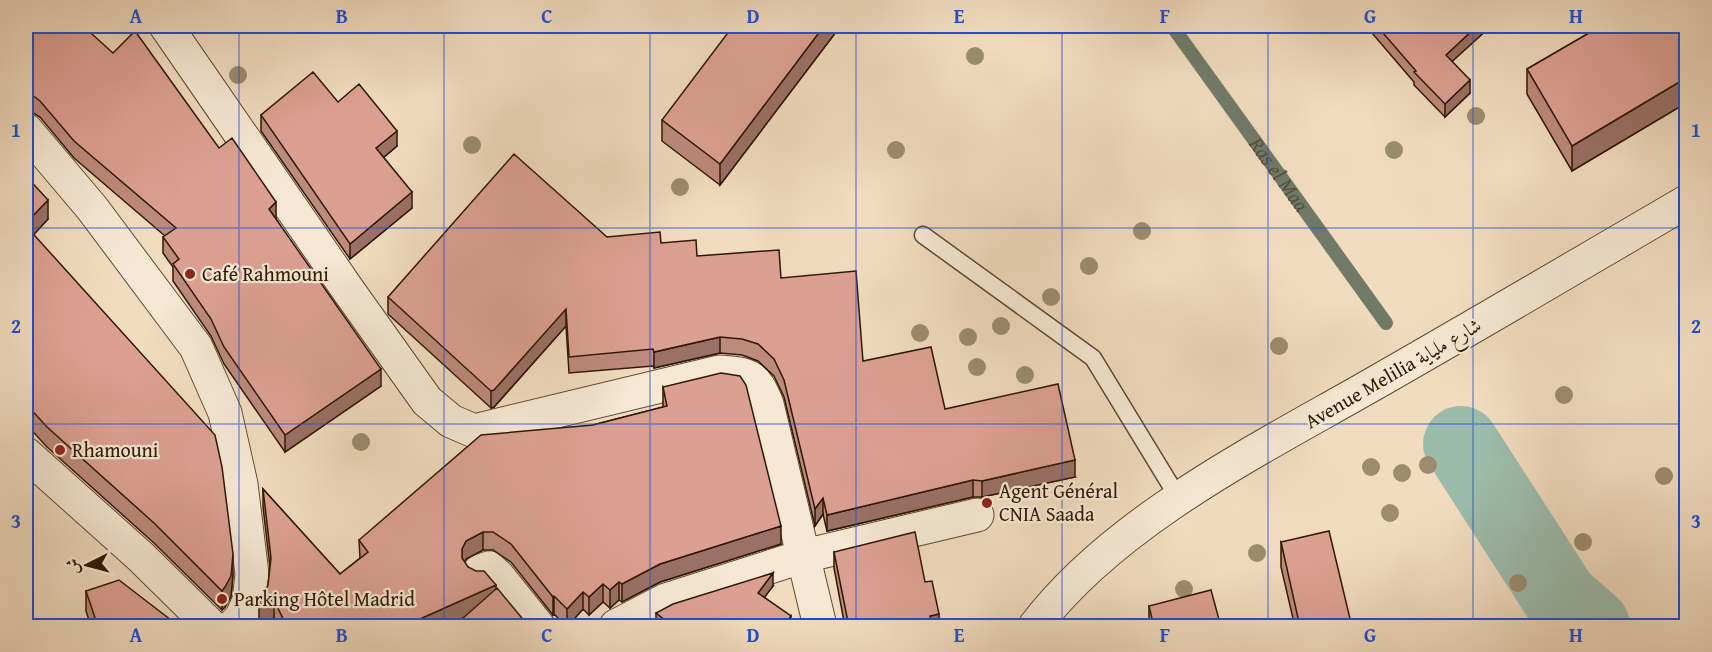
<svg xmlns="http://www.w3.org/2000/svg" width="1712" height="652" viewBox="0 0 1712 652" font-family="'Gentium Book Plus',Amiri,serif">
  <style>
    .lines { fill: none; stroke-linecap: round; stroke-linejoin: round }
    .stream { stroke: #707a67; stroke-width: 14 }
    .river { stroke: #9cbcab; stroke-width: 76 }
    .service-casing { stroke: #604930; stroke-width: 19 }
    .minor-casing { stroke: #604930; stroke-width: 35 }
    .tertiary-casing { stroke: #604930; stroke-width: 35 }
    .service { stroke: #f6e8d5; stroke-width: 16 }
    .minor { stroke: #f6e8d5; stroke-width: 33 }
    .tertiary { stroke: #f6e8d5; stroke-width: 33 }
    .tree { fill: #9c8c6f }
    .wall { fill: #bd8a7e; stroke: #2f1800; stroke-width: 1.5 }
    .shaded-wall { fill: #9a7067; stroke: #2f1800; stroke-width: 1.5 }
    .building { fill: #dca093; stroke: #2f1800; stroke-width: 1.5 }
    .grid { fill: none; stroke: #1d4ed8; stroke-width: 1.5; stroke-opacity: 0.55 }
    .poi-dot { fill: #8f2418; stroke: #f6e8d5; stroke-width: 2 }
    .labels { text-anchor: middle; stroke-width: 4.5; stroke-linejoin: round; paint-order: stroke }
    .poi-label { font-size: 20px; fill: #2f1800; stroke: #f6e8d5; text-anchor: start }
    .street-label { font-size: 20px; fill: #2f1800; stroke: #f6e8d5 }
    .water-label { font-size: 21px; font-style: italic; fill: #55513c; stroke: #f6e8d5 }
    .neatline { fill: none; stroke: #1d4ed8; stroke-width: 2 }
    .grid-label { font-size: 20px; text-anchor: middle; font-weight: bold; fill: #1d4ed8 }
  </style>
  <rect width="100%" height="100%" fill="#f1dcbf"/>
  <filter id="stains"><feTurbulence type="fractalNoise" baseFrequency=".00333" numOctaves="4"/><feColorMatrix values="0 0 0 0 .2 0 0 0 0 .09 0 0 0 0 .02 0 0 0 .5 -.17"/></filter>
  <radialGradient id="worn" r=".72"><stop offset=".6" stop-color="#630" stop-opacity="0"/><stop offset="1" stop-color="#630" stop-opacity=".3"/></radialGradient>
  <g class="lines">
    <path class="stream" id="s1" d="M1172 26 1386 323"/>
    <path class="river" d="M1461 444 1561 599 1592 626"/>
    <g class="service-casing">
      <path id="service" d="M923 235 1093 358 1179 499"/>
    </g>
    <g class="minor-casing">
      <path id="minor" d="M166 26 348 290 427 401 451 421 474 431 719 372C750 374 755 375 767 404L820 626
        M26 130 92 208 196 347 225 413 241 484 252 574 249 601 241 618 233 626
        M26 454 141 557 211 626
        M480 571 489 568 498 576 538 626
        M616 626 666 600 804 556 977 515"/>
    </g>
    <g class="tertiary-casing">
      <path id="tertiary" d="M1035 626C1114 522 1256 451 1368 387 1475 326 1580 264 1686 202"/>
    </g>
    <use href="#service" class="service"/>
    <use href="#minor" class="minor"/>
    <use href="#tertiary" class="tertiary"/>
  </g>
  <g class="tree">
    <circle cx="975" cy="56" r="9"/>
    <circle cx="238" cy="75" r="9"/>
    <circle cx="1476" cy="116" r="9"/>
    <circle cx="472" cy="145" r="9"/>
    <circle cx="896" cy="150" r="9"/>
    <circle cx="1394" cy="150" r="9"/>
    <circle cx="680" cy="187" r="9"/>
    <circle cx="1142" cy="231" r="9"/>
    <circle cx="1089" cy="266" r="9"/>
    <circle cx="1051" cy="297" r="9"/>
    <circle cx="1001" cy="326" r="9"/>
    <circle cx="920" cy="333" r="9"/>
    <circle cx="968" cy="337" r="9"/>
    <circle cx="1279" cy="346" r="9"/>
    <circle cx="977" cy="367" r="9"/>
    <circle cx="1025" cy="375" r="9"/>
    <circle cx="1564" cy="395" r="9"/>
    <circle cx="361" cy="442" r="9"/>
    <circle cx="1428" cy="465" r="9"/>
    <circle cx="1371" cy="467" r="9"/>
    <circle cx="1402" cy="473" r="9"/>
    <circle cx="1664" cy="476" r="9"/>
    <circle cx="1390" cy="513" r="9"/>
    <circle cx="1583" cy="542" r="9"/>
    <circle cx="1257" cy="553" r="9"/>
    <circle cx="1518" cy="583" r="9"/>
    <circle cx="1184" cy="589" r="9"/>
  </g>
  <path class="wall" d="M26 26 219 148 276 219 381 386 285 452 224 364 211 336 173 281V267L163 253V237L165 236 74 158 40 117 32 112H26Z
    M836 26V32L720 185 662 141V120Z
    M1366 26H1491L1452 61 1470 93 1445 117 1414 85V82Z
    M1596 26H1686V103L1572 171 1527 94V69L1596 29Z
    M338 102 397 146 383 158 412 208 350 259 261 131V115Z
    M26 176 48 219 33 235 233 574 231 596 225 607 222 610 154 543 47 447 26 424Z
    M607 237 661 243 697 256 781 278 863 361 945 409 1075 477 982 497H973L827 531 823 514 815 526 784 397 774 376 758 361 742 355 720 353 654 368 653 366 569 373 566 326 494 407 491 408 388 314V297Z
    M663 387 781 544 660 582 622 602 619 600 610 608 603 602 589 615 583 609 567 627 554 614 553 615 511 562 493 550H483L466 559 464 562 468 567 496 589 526 627 464 617 443 627H278L274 618 259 623 268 585 270 567 263 507V489L340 574 360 558 359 540 593 425 663 407Z
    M1281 542 1352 627H1295L1281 567Z
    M834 552 925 582 939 627H845L834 568Z
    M773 586 764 597 791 627H656V613Z
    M86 591 180 627H91L86 611Z
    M1149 606 1221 627H1149Z"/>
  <path class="shaded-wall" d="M824 26H836V32L720 185V164Z
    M1477 26H1491L1446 67V55Z
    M1686 78V103L1572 171V146Z
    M1470 80V93L1445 117V104Z
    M397 131V146L376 164V148Z
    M412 192V208L350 259V244Z
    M48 200V219L26 243V223Z
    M276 202V219L269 226V209Z
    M566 309V326L494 407 491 408V391Z
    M720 337V353L654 368V352Z
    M381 369V386L285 452V435Z
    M1075 460V477L982 497V481Z
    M973 480V497L827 531V515Z
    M823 498V514L815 526V509Z
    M33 509V534L26 545V519Z
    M781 526V544L660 582 622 602V584L660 564Z
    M483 532V550L466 559 462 567V549L466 541Z
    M233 554V574L231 596 225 607 222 610V591Z
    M773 573V586L758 606V593Z
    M619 582V600L610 608V590Z
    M603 584V602L589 615V597Z
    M496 585V603L443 627H402Z
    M583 592V609L567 627V609Z
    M554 596V614L553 615V597Z
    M274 600V618L259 623V605Z
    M27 610V627H26V612Z
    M939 614V627H930V616Z
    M791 616V627H783Z"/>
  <path class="building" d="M26 26H83L113 53 135 31 219 148 232 138 276 202 269 209 381 369 285 435 224 347 211 319 173 264 179 259 163 237 176 228 74 141 40 101 32 95H26Z
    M733 26H824L720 164 662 120Z
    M1377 26H1477L1446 55 1470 80 1445 104 1414 72 1416 71Z
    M1601 26H1686V78L1572 146 1527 69Z
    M313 72 338 102 359 84 397 131 376 148 412 192 350 244 261 115Z
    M514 154 607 237 660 232 661 243 696 240 697 256 779 250 781 278 856 271 863 361 931 347 945 409 1058 384 1075 460 982 481 973 480 827 515 823 498 815 509 784 380 774 359 758 344 742 339 720 337 654 352 653 349 569 357 566 309 494 390 491 391 388 297Z
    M26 176 48 200 26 223Z
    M26 226 215 435 222 467 233 554 231 576 225 587 222 591 154 523 47 427 26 404Z
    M721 373 740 376 746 385 781 526 660 564 622 584 619 582 610 590 603 584 589 597 583 592 567 609 554 596 553 597 511 544 493 532H483L466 541 462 549V558L468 567 476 571H484L496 585 402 627H287L274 600 259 605 268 585 271 558 263 489 340 574 368 552 359 540 481 435 593 425 667 406 663 387Z
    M26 503 33 509 26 519Z
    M1329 531 1352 627H1300L1281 542Z
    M915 532 925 582 932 581 939 614 930 616 933 627H849L834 552Z
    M773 573 758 593 791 616 783 627H674L656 613 673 604Z
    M119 580 180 627H98L86 591Z
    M497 588 526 623 522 627H453Z
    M1211 590 1221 627H1154L1149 606Z"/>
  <path class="grid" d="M239 26V626M444 26V626M650 26V626M856 26V626M1062 26V626M1268 26V626M1473 26V626M26 228H1686M26 424H1686"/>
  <g class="poi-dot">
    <circle cx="190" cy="274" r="6"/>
    <circle cx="60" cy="450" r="6"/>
    <circle cx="987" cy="503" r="6"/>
    <circle cx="222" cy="599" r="6"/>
  </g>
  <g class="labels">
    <g class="poi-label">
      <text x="202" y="281">Café Rahmouni</text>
      <text x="72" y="457">Rhamouni</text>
      <text x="999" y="498">Agent Général<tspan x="999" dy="23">CNIA Saada</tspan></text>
      <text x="234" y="606">Parking Hôtel Madrid</text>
    </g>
    <g class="street-label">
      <text transform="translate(1393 373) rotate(-30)" y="7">Avenue Melilia شارع ملياية</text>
    </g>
    <g class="water-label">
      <text dy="7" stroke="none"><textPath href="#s1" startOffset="183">Ras el Maa</textPath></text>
    </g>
  </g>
  <rect width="1712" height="652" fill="none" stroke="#f1dcbf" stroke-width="66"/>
  <g transform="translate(87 565) rotate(264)" stroke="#f6e8d5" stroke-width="4.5" paint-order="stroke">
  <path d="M0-4.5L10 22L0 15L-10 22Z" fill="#2f1800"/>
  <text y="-9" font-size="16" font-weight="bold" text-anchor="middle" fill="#2f1800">ش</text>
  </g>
  <rect x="33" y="33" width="1646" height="586" class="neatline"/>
  <g class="grid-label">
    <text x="136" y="23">A</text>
    <text x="342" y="23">B</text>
    <text x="547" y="23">C</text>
    <text x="753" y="23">D</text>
    <text x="959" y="23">E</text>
    <text x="1165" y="23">F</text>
    <text x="1370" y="23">G</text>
    <text x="1576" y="23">H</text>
    <text x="16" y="137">1</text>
    <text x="1696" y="137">1</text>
    <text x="16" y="333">2</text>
    <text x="1696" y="333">2</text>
    <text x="16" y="528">3</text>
    <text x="1696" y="528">3</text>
    <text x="136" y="642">A</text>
    <text x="342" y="642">B</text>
    <text x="547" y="642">C</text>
    <text x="753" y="642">D</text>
    <text x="959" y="642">E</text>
    <text x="1165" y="642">F</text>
    <text x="1370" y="642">G</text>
    <text x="1576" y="642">H</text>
  </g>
  <rect width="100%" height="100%" filter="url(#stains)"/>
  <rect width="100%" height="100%" fill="url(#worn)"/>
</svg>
